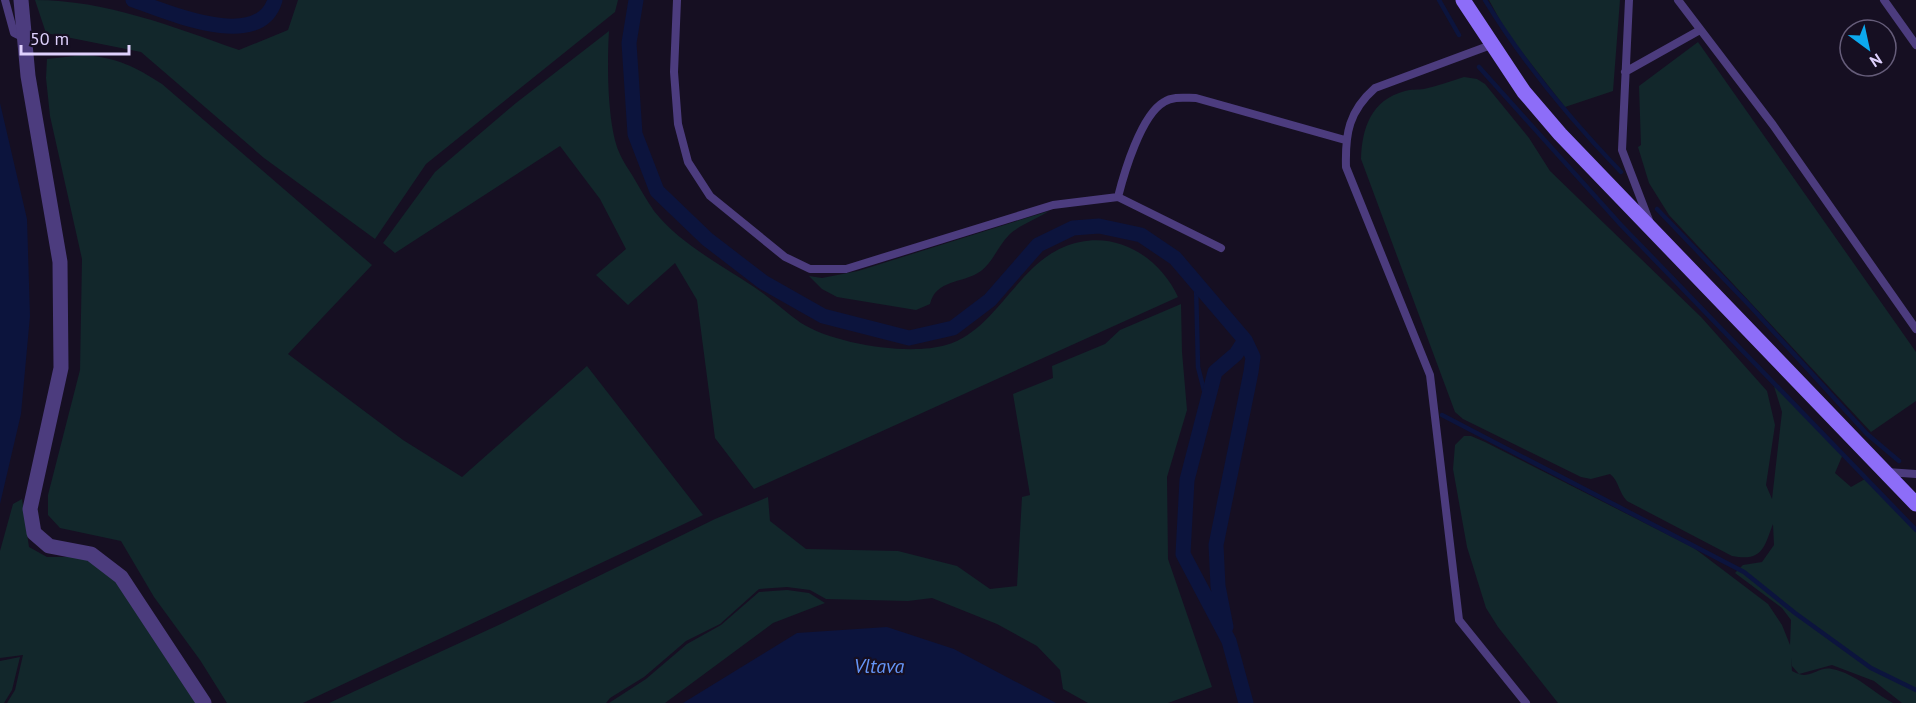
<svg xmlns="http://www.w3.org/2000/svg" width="1916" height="703" viewBox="0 0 1916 703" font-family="'PT Sans',sans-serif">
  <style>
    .green { fill: #12272b }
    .water { fill: #0c143d }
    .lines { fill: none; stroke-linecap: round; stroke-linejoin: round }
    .stream { stroke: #0c143d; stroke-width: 4.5 }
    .canal { stroke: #0c143d; stroke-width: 15 }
    .service { stroke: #4c3c7e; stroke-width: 8 }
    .minor { stroke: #4c3c7e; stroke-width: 15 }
    .secondary { stroke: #8d6df8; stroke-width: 15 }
    .labels { text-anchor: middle; stroke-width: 4.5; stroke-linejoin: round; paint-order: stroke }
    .water-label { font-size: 20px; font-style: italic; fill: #6595f7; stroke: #160f22 }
  </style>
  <rect width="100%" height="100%" fill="#160f22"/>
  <path class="green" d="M35 0C106 0 173 27 239 50L288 30 298 0H618L615 12 426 164 375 239 264 158 141 52 46 33Z
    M1489 0H1620L1613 91 1565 107 1507 33Z
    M609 31C607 62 607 124 619 152 623 162 630 171 635 180 641 190 647 201 654 211 680 244 720 264 754 287 771 298 785 312 801 323 834 344 909 356 946 345 1001 329 1019 254 1080 242 1122 233 1161 260 1178 297L754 489 715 438 697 300 675 263 628 305 596 275 626 249 600 199 560 146 395 253 383 243 435 172 516 103Z
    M1698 42 1916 352V401L1871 432 1669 215 1649 183 1638 147 1641 145 1639 86Z
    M84 55C118 58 134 66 162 84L372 265 288 354 403 440 462 477 587 366 703 515 303 703H227L200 660 154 597 121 541 60 528 48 515V495L80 370 82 259 50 116 46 78 47 59Z
    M1464 77 1477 79 1485 84 1529 138 1550 171 1701 317 1767 391 1775 425 1766 485 1772 499 1782 412 1773 383 1843 454 1835 473 1851 487 1865 479 1916 531V703H1902L1874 681 1832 665 1799 674 1792 666 1791 658 1792 671C1811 682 1816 666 1832 669 1857 674 1872 692 1893 703H1558L1498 627 1486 608 1467 547 1453 469 1455 445 1464 436H1471L1485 442 1694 548 1768 604 1782 625 1790 645 1791 620 1782 608 1735 573 1743 565 1762 562 1774 545 1773 524C1764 547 1763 562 1732 556L1627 501C1619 493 1619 481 1610 474L1591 479 1581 477 1463 419 1455 412 1361 159C1362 128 1371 100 1405 91 1411 89 1418 90 1424 89 1437 86 1451 81 1464 77Z
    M1049 211C1037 219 1019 225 1009 235 999 245 992 263 981 271 962 284 936 279 930 304L916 310 837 297 822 289 809 276 822 278 858 271Z
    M1181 304 1182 352 1187 410 1167 477 1168 559 1212 687 1168 703H1088L1063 689 1060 670 1037 646 997 624 932 598 908 601 826 599 810 590 787 587 759 589 720 624 686 641 644 677 610 698 606 703H329L503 623 715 519 768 497 770 521 806 549 898 551 957 566 990 589 1017 586 1022 497 1030 495 1013 394 1053 378 1052 366 1105 344 1120 330Z
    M22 499 29 547 47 557H82L97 564 115 580 201 703H7L15 690 23 655 0 658V551L13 504Z
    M787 590 809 593 825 603 773 623 665 703H609L646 679 687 644 721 625 759 592Z
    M20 657 12 690 4 703H0V661Z"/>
  <path class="water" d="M0 103 27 219 30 316 21 414 0 504Z
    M887 627 954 649 1056 703H683L797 633Z"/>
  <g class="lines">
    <path class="stream" d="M1439 0 1459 35
      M1485 0C1524 64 1569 118 1621 172
      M1479 67 1621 225 1916 530
      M1657 209 1751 307 1867 434 1899 461
      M1196 284 1198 367 1207 402
      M1442 415 1744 572 1795 613 1871 668 1916 690"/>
    <path class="canal" d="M133 0C166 11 259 53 275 0
      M636 0 629 43 635 134 657 191 707 239 763 282 823 316 909 338 953 328 990 300 1038 245 1073 228 1099 226 1141 235 1175 258 1245 340 1236 354 1215 372 1187 480 1183 554 1229 641 1246 703
      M1226 627 1218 586 1216 545 1251 372 1253 357 1245 340"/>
    <path class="service" d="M5 0 14 33 24 38
      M677 0 674 72 678 124 688 162 710 196 785 257 810 269H846L1053 205 1118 197 1221 248
      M1629 0 1622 150 1650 223
      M1678 0 1773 125 1916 329
      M1884 0 1916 45
      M1491 45 1375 88C1349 111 1345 133 1346 167L1430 375 1459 620 1526 703
      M1625 72 1700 30
      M1118 197C1124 173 1141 115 1164 102 1173 96 1185 98 1196 98L1345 140
      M1887 472 1916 474"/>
    <path class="minor" d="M21 0 28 76 60 262 61 368 30 509 34 533 49 546 91 554 121 577 204 703"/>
    <path class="secondary" d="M1463 0 1524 92 1560 134 1916 504"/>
  </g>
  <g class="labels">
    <g class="water-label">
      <text x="879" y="673">Vltava</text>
    </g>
  </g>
  <g transform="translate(1868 48) rotate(147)"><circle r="28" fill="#160f22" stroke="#665d7a" stroke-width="1.5"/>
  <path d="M0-4.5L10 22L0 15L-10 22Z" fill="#0ca9ee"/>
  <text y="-9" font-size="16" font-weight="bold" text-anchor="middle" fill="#dfd1fd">N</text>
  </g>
  <path d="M21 45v9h108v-9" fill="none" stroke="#dfd1fd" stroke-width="3"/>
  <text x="30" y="45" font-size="18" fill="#dfd1fd" stroke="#160f22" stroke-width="4.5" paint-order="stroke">50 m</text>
</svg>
